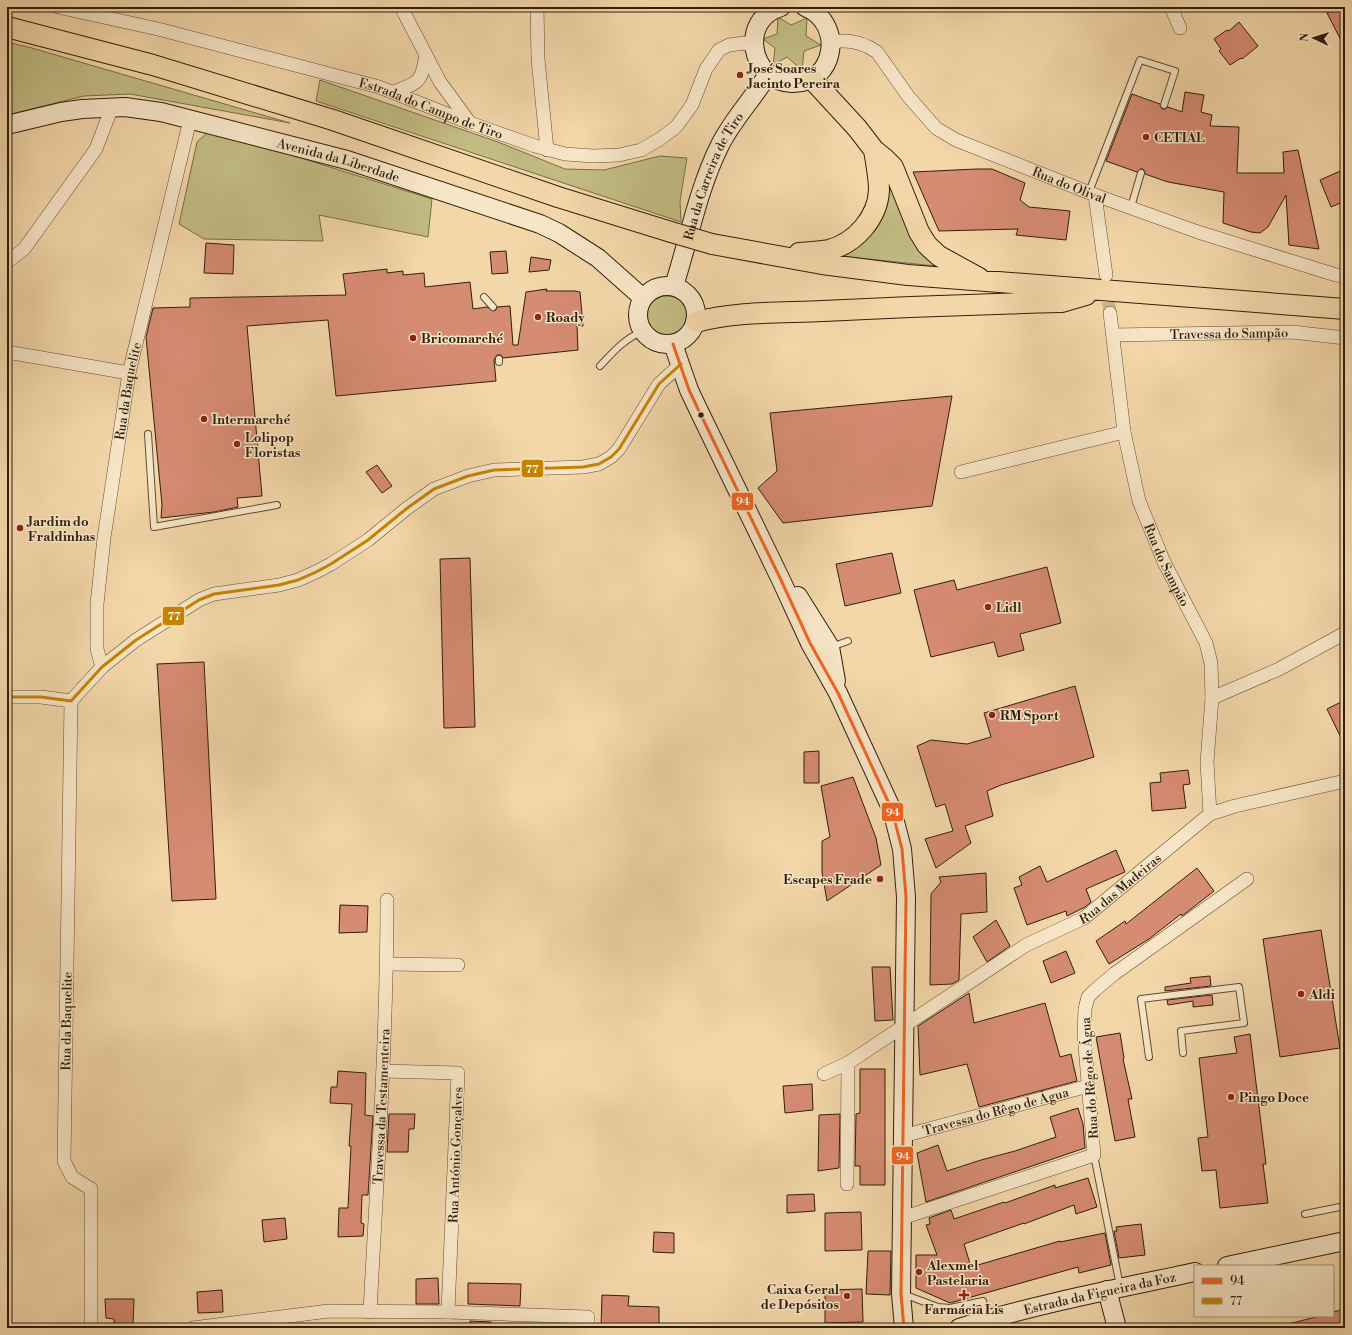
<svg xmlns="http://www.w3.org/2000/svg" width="1352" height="1335" viewBox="0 0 1352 1335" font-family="'Libre Bodoni',serif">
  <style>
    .green { fill: #c2bc83; stroke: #796e47 }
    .building { fill: #d68b73; stroke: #301f0b }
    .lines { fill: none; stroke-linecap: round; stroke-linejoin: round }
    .street-tunnel { stroke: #ccb289; stroke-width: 13; stroke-dasharray: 13 6; stroke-linecap: butt }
    .lane-casing { stroke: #614d32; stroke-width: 8 }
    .street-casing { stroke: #614d32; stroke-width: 14 }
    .secondary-casing { stroke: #301f0b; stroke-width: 20 }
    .primary-casing { stroke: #301f0b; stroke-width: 22 }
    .lane { stroke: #f7e5c7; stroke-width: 6 }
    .street { stroke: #f7e5c7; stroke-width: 13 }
    .secondary { stroke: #f7e5c7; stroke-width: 18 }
    .primary { stroke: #f3d7a9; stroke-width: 20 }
    .primary-bridge-casing { stroke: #301f0b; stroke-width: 22; stroke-linecap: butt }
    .primary-bridge { stroke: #f3d7a9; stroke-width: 20 }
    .bus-1-casing { stroke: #f7e5c7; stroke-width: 6 }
    .bus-2-casing { stroke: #f7e5c7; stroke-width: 6 }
    .bus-1 { stroke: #f26522; stroke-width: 3 }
    .bus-2 { stroke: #c58403; stroke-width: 3 }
    .poi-dot { fill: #8f2418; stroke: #f7e5c7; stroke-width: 1.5 }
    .bus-dot { fill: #301f0b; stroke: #f7e5c7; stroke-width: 1.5 }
    .labels { text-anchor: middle; stroke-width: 3; stroke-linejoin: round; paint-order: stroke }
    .poi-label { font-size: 13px; font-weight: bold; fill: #301f0b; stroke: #f7e5c7; text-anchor: start }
    .street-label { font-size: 13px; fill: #301f0b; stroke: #f7e5c7 }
    .line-badge { stroke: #f7e5c7; stroke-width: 1.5 }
    .badge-label { font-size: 11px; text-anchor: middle; font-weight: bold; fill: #fff }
  </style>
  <rect width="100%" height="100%" fill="#f3d7a9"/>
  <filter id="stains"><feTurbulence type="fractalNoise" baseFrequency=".005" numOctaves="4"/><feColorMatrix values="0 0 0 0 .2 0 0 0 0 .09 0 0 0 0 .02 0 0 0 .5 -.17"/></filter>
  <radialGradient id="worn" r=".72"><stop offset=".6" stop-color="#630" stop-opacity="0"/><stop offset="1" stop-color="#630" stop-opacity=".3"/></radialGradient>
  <path class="green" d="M778 17 791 25 807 18 806 36 821 45 804 51 802 70 787 57 773 65 775 48 763 39 777 34Z
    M7 42 32 48 290 123 130 94 84 96 7 115Z
    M320 80 498 142 565 169 604 170 660 156 687 158 680 201 681 222 316 101Z
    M207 133 269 148 432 199 428 237 319 215 323 241 204 239 179 224 197 142Z
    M888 176 919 251 935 266 841 256Z
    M663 296C675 296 688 299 688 314 688 318 687 322 684 326 671 342 650 334 644 316 646 305 653 300 663 296Z"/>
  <path class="building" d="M1338 7 1340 11 1345 8V48L1327 13Z
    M1239 22 1258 46 1242 59 1241 58 1230 65 1219 51 1221 49 1214 39 1227 30 1229 31Z
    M1185 92 1204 95 1201 112 1212 115 1210 126 1239 127 1237 173H1284L1283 152 1298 150 1319 249 1289 245 1286 195 1268 227 1260 233 1251 232 1223 223 1224 192 1168 182 1145 174V172L1143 169H1140L1137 172 1106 161 1132 94 1160 104 1162 109H1165L1168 107 1182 112Z
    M977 169H992L1025 183 1020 200 1029 207 1070 211 1066 240 1016 235 1018 229 939 231 913 172Z
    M1345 169V201L1331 207 1320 180Z
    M206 243 234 245 233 274 204 273Z
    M506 251 508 273 492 274 490 252Z
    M531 257 551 260 549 270 529 272Z
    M387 269V273L403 271V275L424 273 425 287 470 282 473 309 487 307 494 311 496 310 497 307 510 306 513 345H518L526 292 547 289 546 291H575L580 292 583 326H577L578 350 503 358 501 355H497L494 360 496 381 336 396 328 320 247 326 262 496 237 498 238 507 214 512 161 518 162 505 146 337 153 308 190 307V298L346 295 343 274Z
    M952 396 932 506 783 523 758 488 777 471 770 413Z
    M377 465 392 486 382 493 366 472Z
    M892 553 901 593 845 606 836 564Z
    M470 558 475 727 444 728 440 559Z
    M1047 567 1061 623 1020 634 1024 650 998 657 994 642 931 657 914 590 954 580 957 590Z
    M204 662 216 899 172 901 157 664Z
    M1075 686 1094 757 1001 785 987 791 993 816 965 826 971 843 936 868 925 839 953 831 945 804 936 807 917 746 931 740 967 744 991 737 984 713Z
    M1345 700V746L1327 709Z
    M819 751V783H804V752Z
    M1188 770 1190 784 1183 785 1186 808 1152 811 1150 783 1161 782 1160 773Z
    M853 777 876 838 881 865 827 901 822 872V841L830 837 821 786Z
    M1116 850 1125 872 1086 889 1091 902 1085 907 1067 916 1066 911 1027 925 1014 888 1022 885 1019 877 1040 866 1047 882Z
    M1197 868 1214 891 1182 916 1181 914 1149 939 1109 964 1096 941 1125 921 1126 924Z
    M986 873 987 912 961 914 959 980 952 984 930 985 931 894 941 882 939 877Z
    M340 905 368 906 367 932 339 933Z
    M996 920 1010 946 987 962 973 937Z
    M1321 930 1340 1048 1280 1057 1263 939Z
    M1066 951 1075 973 1051 983 1043 961Z
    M872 967H890L893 1020 875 1021Z
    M1210 976 1211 986 1165 991V987L1191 983 1190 978Z
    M969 993 974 1023 1045 1003 1060 1057 1071 1054 1077 1081 979 1107 967 1064 920 1075 918 1026Z
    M1212 995 1213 1005 1193 1007V1001L1168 1005 1167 1000Z
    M1120 1033 1124 1058 1123 1059 1132 1099H1128L1135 1137 1115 1141 1096 1037Z
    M1250 1034 1266 1164H1263L1268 1203 1220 1208 1216 1170 1202 1171 1198 1138 1208 1137 1199 1058 1237 1053 1234 1037Z
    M860 1069H885V1185H860V1166H855L856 1114 860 1113Z
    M338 1071 366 1073 365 1115 373 1116 368 1195H362L361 1223 364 1224 363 1236 338 1237 339 1208H348L351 1146H349L352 1104 330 1103 331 1087H337Z
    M812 1084 813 1110 785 1113 783 1086Z
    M1078 1108 1083 1124 1085 1148 926 1202 917 1153 938 1145 947 1171 981 1160 1015 1151 1056 1137 1050 1117Z
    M389 1114H415L414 1129H409L408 1152H387Z
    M840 1114 839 1168 818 1171 819 1115Z
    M1088 1178 1097 1207 1076 1214 1074 1205 1024 1224V1223L964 1244 971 1267 1060 1241V1242L1105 1233 1111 1265 1079 1273 1078 1267 950 1303 916 1288V1255H937L926 1225 930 1224 929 1218 951 1210 954 1219 1004 1202 1005 1203 1055 1185V1188Z
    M814 1194 815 1211 787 1213V1195Z
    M861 1212 862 1250 825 1251V1213Z
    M285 1218 287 1239 264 1242 262 1220Z
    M1141 1224 1145 1255 1119 1258 1114 1231H1117L1116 1227Z
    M654 1232 674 1233V1253L653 1252Z
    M868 1251H891L890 1295 866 1294Z
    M438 1278 439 1304H416V1279Z
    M468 1283 521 1284 520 1306 468 1304Z
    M862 1289 863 1322 825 1323V1290Z
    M222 1290 223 1312 198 1313 197 1292Z
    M602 1295 629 1296 628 1306 659 1307V1328H601Z
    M105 1299H134L133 1324 114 1323V1319L106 1318Z
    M1345 1309V1328H1289L1288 1324 1320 1316H1333V1312Z
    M470 1321 491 1322V1328H470Z"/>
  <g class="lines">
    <path class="street-tunnel" d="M1106 283 1110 313"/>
    <g class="lane-casing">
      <path id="lane" d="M1089 192 1140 60 1175 71 1164 105
        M1131 207 1141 173
        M484 297 493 307
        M499 359V362
        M600 366C614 351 623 340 643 331
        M148 434 154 527 277 505
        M831 647 848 641
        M1149 1057 1141 999 1239 987 1244 1023 1181 1031 1183 1053
        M1094 1155 1120 1286
        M1305 1214 1345 1206
        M903 1294 938 1307 950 1308 983 1301 987 1318"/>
    </g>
    <g class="street-casing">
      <g id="street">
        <path id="s1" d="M58 7 158 29 379 87 470 123 535 146 565 154 593 156 619 155 641 150 660 139 676 127 692 105 706 69 719 50 729 45 745 43 754 47"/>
        <path d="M401 7 440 82 470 123"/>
        <path d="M537 7 538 59 547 150"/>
        <path d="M1171 7 1180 28"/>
        <path id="s2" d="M831 42C848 39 863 42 877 52L908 96 936 128 956 140 1095 195 1198 232 1336 275 1345 276"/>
        <path d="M393 92C419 82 421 84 426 55"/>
        <path d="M1095 195 1106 275"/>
        <path d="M7 262 24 249 96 149 112 107"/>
        <path id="s3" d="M1110 313 1124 432 1139 501 1164 562 1206 643 1211 663 1212 698 1207 762 1210 814"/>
        <path id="s4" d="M1113 335 1292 332 1345 338"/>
        <path d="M7 352 129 373"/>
        <path d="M961 472 1124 432"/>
        <path id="s5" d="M102 667 97 649V604L104 538 129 373 190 120"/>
        <path d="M7 697H41L71 701 102 667 136 640 199 600 214 594 279 585 298 580 316 572 331 564 368 540 406 509 434 489 468 476 494 470 583 467 599 464 611 457 619 449 659 384 681 364"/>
        <path d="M1212 698 1279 669 1345 633"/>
        <path d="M71 701 64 1161 72 1177 91 1189V1328"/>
        <path d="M387 964 458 965"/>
        <path d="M383 1071 458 1073 448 1312"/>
        <path d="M824 1074 848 1063"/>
        <path id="s6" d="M903 1136 1088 1086"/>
        <path id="s7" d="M847 1184 848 1063 1026 945 1084 918 1210 814 1235 806 1345 781"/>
        <path d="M902 1218 1094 1155 1084 1033 1085 1009 1088 997 1095 990 1114 974 1247 879"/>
        <path id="s8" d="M370 1312C377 1175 387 1038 387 900"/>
        <path d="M193 1328 329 1311 448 1312 588 1317V1328"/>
      </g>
    </g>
    <g class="secondary-casing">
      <g id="secondary">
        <path d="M781 7C739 19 749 81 792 83 836 84 845 23 805 7"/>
        <path id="s9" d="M7 125 61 112 82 109 125 107 161 112 347 160 540 224 559 233 598 258 643 298"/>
        <circle cx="667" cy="315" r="29"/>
        <path id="s10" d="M674 286C689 239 698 189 720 145 733 119 753 99 768 74"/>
        <path d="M673 344 689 390 699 411 781 580 810 643 838 693 892 810 902 849 906 897 901 1294 904 1328"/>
        <path d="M798 596 830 647 836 681"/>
        <path d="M1227 1266 1345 1241"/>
        <path d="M1107 1290 1117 1328"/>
        <path id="s11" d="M959 1328C1036 1304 1116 1289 1195 1272"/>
      </g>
    </g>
    <g class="primary-casing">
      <path id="primary" d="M7 27 153 65 333 120 558 197 671 232
        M811 78 857 128 874 150 884 158 893 167 919 232 927 245 939 256 979 278
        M712 244 822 264 908 275 1345 309
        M799 253C809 252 819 252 829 250 856 243 878 217 879 190 879 177 876 163 874 150
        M696 322C737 311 781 313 823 311 903 307 982 304 1062 302L1086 295"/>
    </g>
    <use href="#lane" class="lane"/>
    <use href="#street" class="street"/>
    <use href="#secondary" class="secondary"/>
    <use href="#primary" class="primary"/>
    <g class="primary-bridge-casing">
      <path id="primary-bridge" d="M671 232 712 244"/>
    </g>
    <use href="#primary-bridge" class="primary-bridge"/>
    <g class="bus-1-casing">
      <path id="bus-1" d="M673 344 689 390 699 411 781 580 810 643 838 693 892 810 902 849 906 897 901 1294 904 1328"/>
    </g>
    <g class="bus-2-casing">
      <path id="bus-2" d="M7 697H41L71 701 102 667 136 640 199 600 214 594 279 585 298 580 316 572 331 564 368 540 406 509 434 489 468 476 494 470 583 467 599 464 611 457 619 449 659 384 681 364"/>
    </g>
    <use href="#bus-1" class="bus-1"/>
    <use href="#bus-2" class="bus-2"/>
  </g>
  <g class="poi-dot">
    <circle cx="740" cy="75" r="4"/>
    <circle cx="1146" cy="137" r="4"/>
    <circle cx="538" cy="317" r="4"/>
    <circle cx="413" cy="338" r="4"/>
    <circle cx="204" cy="419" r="4"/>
    <circle cx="237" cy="444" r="4"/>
    <circle cx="20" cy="528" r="4"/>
    <circle cx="988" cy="607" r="4"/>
    <circle cx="992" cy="715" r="4"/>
    <circle cx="880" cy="879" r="4"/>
    <circle cx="1301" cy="994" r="4"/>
    <circle cx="1231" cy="1097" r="4"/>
    <circle cx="919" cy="1272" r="4"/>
    <path d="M962 1289h4v4h4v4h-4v4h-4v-4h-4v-4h4z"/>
    <circle cx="847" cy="1296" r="4"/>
  </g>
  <circle class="bus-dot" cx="701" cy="415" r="3.5"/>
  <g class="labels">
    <g class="poi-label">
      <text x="748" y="73">José Soares<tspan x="748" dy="15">Jacinto Pereira</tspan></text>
      <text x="1154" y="142">CETIAL</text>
      <text x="546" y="322">Roady</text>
      <text x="421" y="343">Bricomarché</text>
      <text x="212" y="424">Intermarché</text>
      <text x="245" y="442">Lolipop<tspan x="245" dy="15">Floristas</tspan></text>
      <text x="28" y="526">Jardim do<tspan x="28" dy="15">Fraldinhas</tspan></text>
      <text x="996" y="612">Lidl</text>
      <text x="1000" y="720">RM Sport</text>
      <text x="872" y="884" text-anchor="end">Escapes Frade</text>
      <text x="1309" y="999">Aldi</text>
      <text x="1239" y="1102">Pingo Doce</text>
      <text x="927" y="1270">Alexmel<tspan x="927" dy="15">Pastelaria</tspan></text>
      <text x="839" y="1294" text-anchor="end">Caixa Geral<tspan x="839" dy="15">de Depósitos</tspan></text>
      <text x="964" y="1314" text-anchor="middle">Farmácia Lis</text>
    </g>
    <g class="street-label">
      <text dy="5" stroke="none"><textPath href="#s1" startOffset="387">Estrada do Campo de Tiro</textPath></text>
      <text dy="5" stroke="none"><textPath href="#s9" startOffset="340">Avenida da Liberdade</textPath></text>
      <text dy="5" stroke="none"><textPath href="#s10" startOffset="117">Rua da Carreira de Tiro</textPath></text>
      <text dy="5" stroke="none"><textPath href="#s2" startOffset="290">Rua do Olival</textPath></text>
      <text dy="5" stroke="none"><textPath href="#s4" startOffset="116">Travessa do Sampão</textPath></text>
      <text dy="5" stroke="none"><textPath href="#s5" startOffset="279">Rua da Baquelite</textPath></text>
      <text dy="5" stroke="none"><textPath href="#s3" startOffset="260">Rua do Sampão</textPath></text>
      <text dy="5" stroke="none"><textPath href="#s7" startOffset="445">Rua das Madeiras</textPath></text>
      <text transform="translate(66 1021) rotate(-89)" y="5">Rua da Baquelite</text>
      <text transform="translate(1089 1078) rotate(-94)" y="5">Rua do Rêgo de Água</text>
      <text dy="5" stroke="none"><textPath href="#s8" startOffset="206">Travessa da Testamenteira</textPath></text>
      <text dy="5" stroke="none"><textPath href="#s6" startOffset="96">Travessa do Rêgo de Água</textPath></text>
      <text transform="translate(455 1155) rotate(-88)" y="5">Rua António Gonçalves</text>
      <text dy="5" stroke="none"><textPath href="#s11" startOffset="145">Estrada da Figueira da Foz</textPath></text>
    </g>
  </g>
  <g class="line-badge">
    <rect x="521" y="459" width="23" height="19" rx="4" fill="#c58403"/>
    <rect x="731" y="492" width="23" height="19" rx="4" fill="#f26522"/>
    <rect x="162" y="606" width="23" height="20" rx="4" fill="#c58403"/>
    <rect x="881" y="802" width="23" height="20" rx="4" fill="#f26522"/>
    <rect x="891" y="1146" width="23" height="19" rx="4" fill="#f26522"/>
  </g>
  <g class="badge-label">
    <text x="532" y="473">77</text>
    <text x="743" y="505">94</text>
    <text x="174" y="620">77</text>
    <text x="893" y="816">94</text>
    <text x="903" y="1160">94</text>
  </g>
  <rect width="1352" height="1335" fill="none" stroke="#f3d7a9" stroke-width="24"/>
  <rect x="8" y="8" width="1336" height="1319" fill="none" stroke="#301f0b" stroke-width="2"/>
  <rect x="12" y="12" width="1328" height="1311" fill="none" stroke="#301f0b"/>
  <rect x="1194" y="1265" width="140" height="52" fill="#f7e5c7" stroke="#a7967c"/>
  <rect x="1202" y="1278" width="20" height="6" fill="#f26522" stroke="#a7967c"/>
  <text x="1230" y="1285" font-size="12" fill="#301f0b">94</text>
  <rect x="1202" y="1298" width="20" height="6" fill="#c58403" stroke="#a7967c"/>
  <text x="1230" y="1305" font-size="12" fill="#301f0b">77</text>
  <g transform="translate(1314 38) rotate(274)" stroke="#f7e5c7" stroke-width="3" paint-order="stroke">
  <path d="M0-3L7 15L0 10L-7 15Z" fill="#301f0b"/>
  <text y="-6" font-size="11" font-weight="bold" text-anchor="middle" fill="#301f0b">N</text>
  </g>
  <rect width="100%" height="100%" filter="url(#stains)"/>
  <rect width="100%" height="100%" fill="url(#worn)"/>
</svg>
